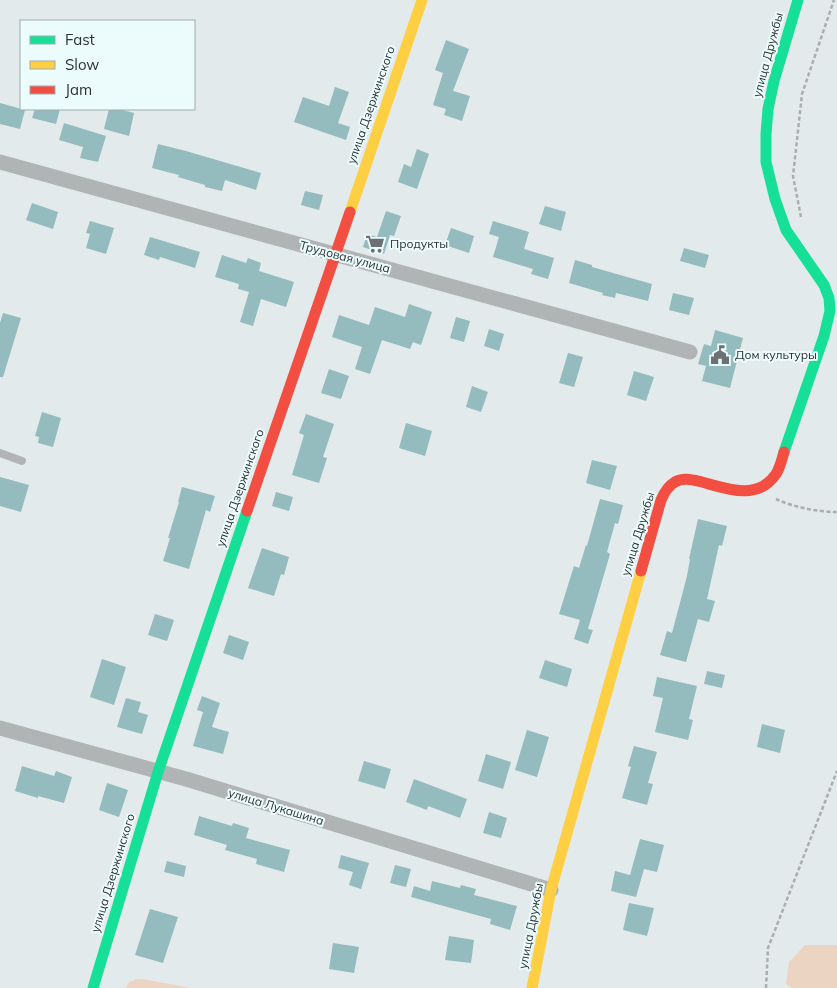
<svg xmlns="http://www.w3.org/2000/svg" width="837" height="988" viewBox="0 0 837 988" font-family="Mulish,sans-serif">
  <style>
    .green { fill: #ecd4c3 }
    .building { fill: #94bbbe }
    .lines { fill: none; stroke-linecap: round; stroke-linejoin: round }
    .path { stroke: #aaaeae; stroke-width: 2.5; stroke-dasharray: 4 2.5; stroke-linecap: butt }
    .lane { stroke: #b1b4b5; stroke-width: 8 }
    .street { stroke: #b1b4b5; stroke-width: 15 }
    .fast { stroke: #16e098; stroke-width: 11 }
    .slow { stroke: #ffcf43; stroke-width: 11 }
    .jam { stroke: #f24e42; stroke-width: 11 }
    .labels { text-anchor: middle; stroke-width: 4; stroke-linejoin: round; paint-order: stroke }
    .street-label { font-size: 12px; fill: #2c3232; stroke: #ecfbfc }
    .poi-label { font-size: 12px; fill: #2c3232; stroke: #ecfbfc; text-anchor: start }
  </style>
  <rect width="100%" height="100%" fill="#e2eaec"/>
  <path class="green" d="M805 945H837V988H792L786 984 789 962Z
    M136 979H142L191 988H126L129 982Z"/>
  <path class="building" d="M446 40 469 49 453 91 470 96 462 121 444 115 446 109 433 105 443 73 435 70Z
    M335 87 349 92 338 123 350 127 346 140 294 122 303 97 329 106Z
    M0 103 25 110 20 129 0 124Z
    M35 109H60L56 124 32 118Z
    M109 109H119L134 113 129 136 104 129Z
    M64 123 106 136 98 162 80 158 83 147 59 140Z
    M158 144 186 151 261 173 256 190 225 180 222 191 205 187V185L178 177 179 175 152 168Z
    M417 149 429 154 417 189 398 182 404 164 411 167Z
    M305 191 323 195 319 210 301 205Z
    M32 203 58 212 53 229 26 220Z
    M545 206 566 212 561 231 539 224Z
    M386 211 401 216 394 236 390 235 384 254 363 247 367 234 377 237Z
    M90 221 114 228 106 254 86 248 90 234 86 233Z
    M493 221 529 232 524 249 554 258 548 279 531 274 533 269 493 257 499 237 489 234Z
    M451 228 474 236 469 253 445 245Z
    M150 237 200 252 195 268 160 257 159 260 144 255Z
    M684 248 709 255 705 268 680 261Z
    M222 255 246 263 248 258 261 263 259 271 294 282 286 307 261 299 253 326 240 322 249 292 238 289 239 284 215 277Z
    M575 260 592 265V267L652 284 648 301 616 293 615 298 602 295 603 293 569 283Z
    M673 293 694 298 689 315 669 310Z
    M409 304 432 312 421 345 413 342 410 349 382 340 370 374 355 369 362 347 332 337 339 315 369 325 375 307 405 317Z
    M3 313 21 318 3 377H0V323Z
    M456 317 470 321 464 342 450 338Z
    M489 329 504 334 499 351 484 346Z
    M715 330 743 338 730 388 702 381 706 366 698 364 704 344 711 346Z
    M568 353 583 357 574 387 559 383Z
    M329 369 349 376 341 399 321 393Z
    M634 371 654 377 646 401 627 395Z
    M472 386 488 392 481 412 466 407Z
    M42 412 61 418 53 447 38 443 39 437 35 436Z
    M306 414 334 424 323 457 327 458 319 483 292 475 304 435 299 433Z
    M406 423 432 431 425 456 399 448Z
    M592 460 617 466 610 490 586 483Z
    M0 477 29 485 21 512 0 506Z
    M182 487 215 496 210 512 206 510 189 569 163 561 170 538H168L179 502H178Z
    M276 492 293 497 289 511 272 506Z
    M600 499 623 505 618 524 615 523 607 552 610 554 588 629 593 630 588 644 574 639 580 620 559 614 574 566 579 568 586 545 587 546Z
    M698 519 727 526 722 546 719 545 707 599 715 601 709 622 698 619 686 662 660 655 667 631 672 633 687 576 690 559H689Z
    M262 548 289 557 284 575 281 574 274 596 248 588Z
    M155 614 174 620 167 641 148 635Z
    M229 635 249 642 243 660 223 653Z
    M102 659 126 667 114 705 90 697Z
    M545 660 572 669 567 687 539 678Z
    M707 671 725 675 722 688 704 684Z
    M657 677 697 686 689 719 693 720 688 740 655 732 663 698 653 696Z
    M202 696 220 703 212 727 229 732 223 754 193 746 203 712 197 710Z
    M126 698 141 702 138 712 148 715 142 734 117 727Z
    M762 724 785 730 780 753 757 747Z
    M527 730 549 737 537 777 515 770Z
    M634 746 657 752 648 783 653 784 647 805 622 798 631 767 628 766Z
    M486 754 511 762 503 789 478 781Z
    M364 761 391 769 385 789 358 781Z
    M22 766 54 776 56 771 72 777 64 803 38 796V798L15 791Z
    M414 779 467 799 460 818 428 806 427 810 406 802Z
    M107 783 128 790 119 817 99 810Z
    M489 812 507 818 501 838 483 833Z
    M199 816 232 826 233 823 249 828 246 838 290 850 284 872 256 864 257 859 225 850 227 845 194 835Z
    M640 839 664 845 657 872 644 869 636 897 611 891 615 871 630 875Z
    M341 855 369 863 361 889 349 885 353 872 338 868Z
    M167 861 186 866 184 877 164 872Z
    M395 865 411 869 406 887 390 883Z
    M432 881 460 888 461 885 476 889 474 895 517 906 510 930 490 924 491 919 411 897 414 886 430 891Z
    M629 903 654 908 647 936 623 930Z
    M150 909 178 917 163 963 135 955Z
    M449 936 474 940 471 963 445 960Z
    M333 943 359 947 354 973 329 969Z"/>
  <g class="lines">
    <path class="path" d="M801 217 793 176 802 94 834 0
      M776 499C793 507 818 512 837 512
      M766 988 768 948 837 771"/>
    <path class="lane" d="M0 453 22 461"/>
    <path class="street" d="M0 162 690 352
      M0 728 186 779 551 890"/>
    <path class="fast" d="M784 452 824 336 830 311 829 298 824 285 786 230 775 199 766 162V134L768 109 774 81 798 0
      M93 988 158 772 247 511"/>
    <path class="slow" d="M350 212 422 0
      M532 988 551 890 641 571"/>
    <path class="jam" d="M247 511 350 212
      M641 571 661 500C664 493 668 486 675 482 683 477 693 480 702 482 727 489 758 501 776 474 780 468 782 459 784 452"/>
  </g>
  <defs>
    <g id="supermarket-bare" transform="scale(1.5)"><path d="M-6-5.5h2.5l.6 2H6L4.5 2H-2.5L-4.4-4H-6ZM-1.5 3.2a1.3 1.3 0 1 0 .1 0ZM3 3.2a1.3 1.3 0 1 0 .1 0Z" fill="#6c7273" stroke="#ecfbfc" stroke-width="2.5" paint-order="stroke"/></g>
    <g id="civic-bare" transform="scale(1.5)"><path d="M-.6-6.5H3V-4.5H.6V-3L4-1V1h2V6H-6V1h2V-1L-.6-3ZM-1.2 2.5V6h2.4V2.5Z" fill="#6c7273" stroke="#ecfbfc" stroke-width="2.5" paint-order="stroke"/></g>
  </defs>
  <g fill-rule="evenodd">
    <use href="#supermarket-bare" x="375" y="244"/>
    <use href="#civic-bare" x="720" y="355"/>
  </g>
  <g class="labels">
    <g class="street-label">
      <text transform="translate(768 55) rotate(-75)" y="4">улица Дружбы</text>
      <text transform="translate(371 105) rotate(-71)" y="4">улица Дзержинского</text>
      <text transform="translate(345 257) rotate(15)" y="4">Трудовая улица</text>
      <text transform="translate(240 488) rotate(-71)" y="4">улица Дзержинского</text>
      <text transform="translate(638 534) rotate(-73)" y="4">улица Дружбы</text>
      <text transform="translate(276 807) rotate(17)" y="4">улица Лукашина</text>
      <text transform="translate(113 873) rotate(-73)" y="4">улица Дзержинского</text>
      <text transform="translate(531 926) rotate(-79)" y="4">улица Дружбы</text>
    </g>
    <g class="poi-label">
      <text x="390" y="248">Продукты</text>
      <text x="735" y="359">Дом культуры</text>
    </g>
  </g>
  <rect x="20" y="20" width="175" height="90" fill="#ecfbfc" stroke="#9fabab"/>
  <rect x="30" y="36" width="25" height="8" fill="#16e098" stroke="#9fabab"/>
  <text x="65" y="45" font-size="15" fill="#2c3232">Fast</text>
  <rect x="30" y="61" width="25" height="8" fill="#ffcf43" stroke="#9fabab"/>
  <text x="65" y="70" font-size="15" fill="#2c3232">Slow</text>
  <rect x="30" y="86" width="25" height="8" fill="#f24e42" stroke="#9fabab"/>
  <text x="65" y="95" font-size="15" fill="#2c3232">Jam</text>
</svg>
